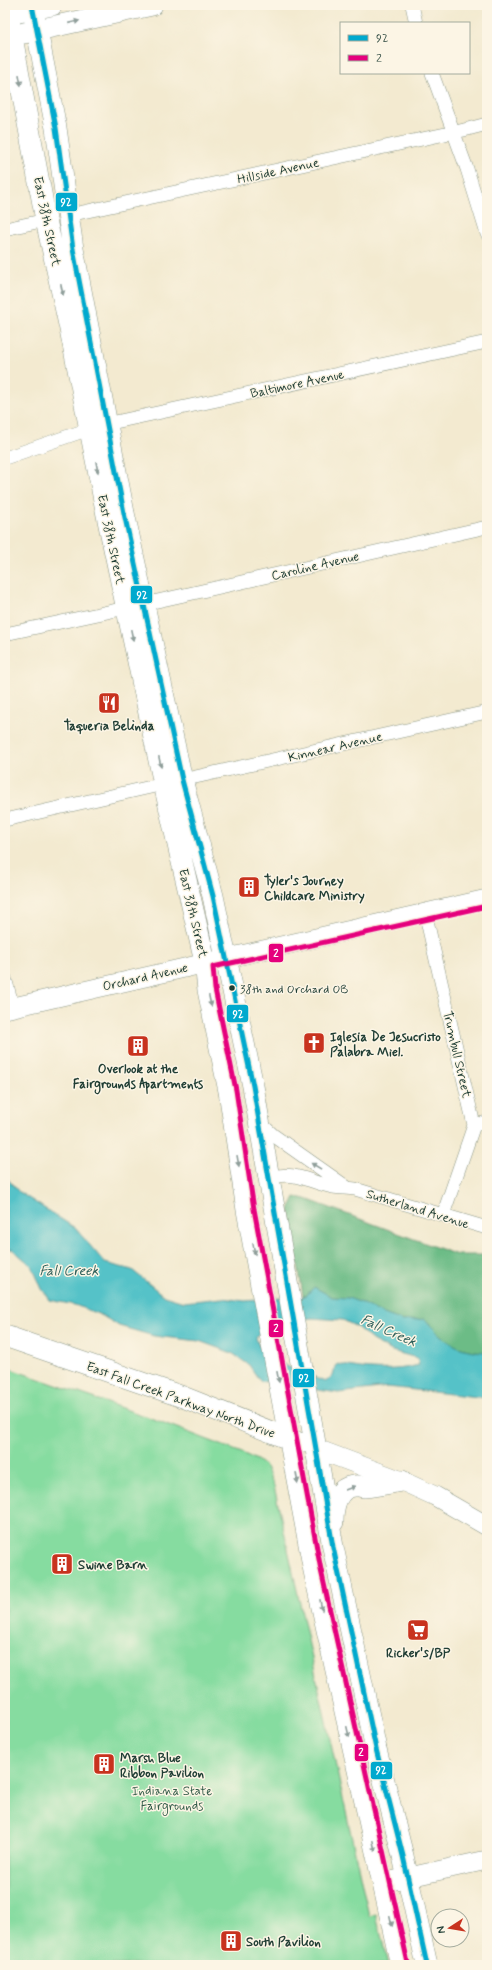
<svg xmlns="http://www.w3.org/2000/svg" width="492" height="1970" viewBox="0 0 492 1970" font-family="Mynerve,sans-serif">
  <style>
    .green { fill: #86dca0; stroke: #528c6a }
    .forest { fill: #6cbc86; stroke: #467c5d }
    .water { fill: #54c2c8; stroke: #3a807e; fill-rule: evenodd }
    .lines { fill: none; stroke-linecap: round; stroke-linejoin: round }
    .street-casing { stroke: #899482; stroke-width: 14 }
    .secondary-casing { stroke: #899482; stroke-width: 20 }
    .primary-casing { stroke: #899482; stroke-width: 22 }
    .street { stroke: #fff; stroke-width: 13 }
    .secondary { stroke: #fff; stroke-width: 19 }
    .primary { stroke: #fff; stroke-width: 21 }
    .bus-1-casing { stroke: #fcf5e5; stroke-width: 8 }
    .bus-2-casing { stroke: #fcf5e5; stroke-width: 8 }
    .bus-1 { stroke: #00a9ce; stroke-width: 5 }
    .bus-2 { stroke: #e5007d; stroke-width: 5 }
    .oneway { fill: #8f9e9a }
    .bus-dot { fill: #1f3d34; stroke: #fcf5e5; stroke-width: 1.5 }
    .labels { text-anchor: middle; stroke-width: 3; stroke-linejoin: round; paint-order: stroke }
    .bus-label { font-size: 12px; fill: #1f3d34; stroke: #fcf5e5; text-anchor: start }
    .street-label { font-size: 13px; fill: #1f3d34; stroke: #fcf5e5 }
    .poi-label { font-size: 13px; font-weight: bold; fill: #1f3d34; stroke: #fcf5e5; text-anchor: start }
    .park-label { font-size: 13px; fill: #345d4a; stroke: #fcf5e5 }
    .water-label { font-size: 14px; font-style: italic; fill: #2c5e59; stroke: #fcf5e5 }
    .line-badge { stroke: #fcf5e5; stroke-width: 1.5 }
    .badge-label { font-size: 11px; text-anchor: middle; font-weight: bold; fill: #fff }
  </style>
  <rect width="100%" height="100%" fill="#fcf5e5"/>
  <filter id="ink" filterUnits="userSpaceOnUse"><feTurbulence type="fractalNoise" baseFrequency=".025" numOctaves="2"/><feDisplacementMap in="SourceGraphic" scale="8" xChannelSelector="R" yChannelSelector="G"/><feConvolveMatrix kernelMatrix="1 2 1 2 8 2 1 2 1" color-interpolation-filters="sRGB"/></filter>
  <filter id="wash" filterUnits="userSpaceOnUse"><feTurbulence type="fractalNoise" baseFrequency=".012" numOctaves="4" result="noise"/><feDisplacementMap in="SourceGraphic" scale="16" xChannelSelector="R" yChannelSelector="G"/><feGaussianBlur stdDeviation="0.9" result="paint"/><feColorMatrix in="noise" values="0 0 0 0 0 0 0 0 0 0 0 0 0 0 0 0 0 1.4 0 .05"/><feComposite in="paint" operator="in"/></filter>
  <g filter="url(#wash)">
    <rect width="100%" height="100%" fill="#f3ead0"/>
    <path class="green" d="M5 1367 156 1420 242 1453 257 1460 266 1467 274 1486 369 1916 376 1914 388 1965H5Z"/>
    <path class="forest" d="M295 1197 306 1199 457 1255H487V1352C456 1351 445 1342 425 1319L403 1321 381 1313 362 1303 348 1298 332 1297 314 1287 306 1296H303L289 1209Z"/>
    <path class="water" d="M5 1176 19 1192 75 1228 105 1263 132 1270 164 1296 184 1302 222 1298 245 1301 306 1296 314 1287 332 1297 348 1298 362 1303 381 1313 403 1321 425 1319C445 1342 456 1351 487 1352V1398L388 1387 338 1393 260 1381 249 1365 232 1353 199 1341 154 1336 119 1326 101 1315 75 1305 50 1300 42 1289 32 1266 12 1249 5 1250ZM311 1318 343 1320 357 1327 372 1340 392 1351 417 1358 419 1365C394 1372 364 1370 338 1364L335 1368 333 1376 325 1382 277 1362 270 1354 260 1348 256 1338C266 1323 295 1322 311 1318Z"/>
  </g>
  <g filter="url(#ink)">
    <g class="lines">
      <g class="street-casing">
        <path id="street" d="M412 5 416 23
          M432 73 467 169 487 234
          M69 215 464 130 487 124
          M5 229 46 220
          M106 424 487 342
          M5 458 89 429
          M144 604 487 527
          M5 634 126 608
          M182 780 487 712
          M5 820 164 784
          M425 912 474 1125 443 1215
          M5 978 13 1007
          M259 1122 273 1135 348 1188
          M474 1125 487 1122
          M268 1178C298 1170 306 1182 333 1187 340 1188 348 1188 355 1189L487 1228"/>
      </g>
      <g class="secondary-casing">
        <path id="secondary" d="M5 1009 487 899
          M317 1449 402 1481 435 1496 487 1526
          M382 1883 487 1860"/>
      </g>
      <g class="primary-casing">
        <path id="primary" d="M6 5 46 220 70 329 108 520 164 784 205 962 208 990 229 1091 247 1210 314 1571 401 1965
          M32 5 56 128 73 249 124 513 182 780 213 896 253 1086 333 1547 376 1749 403 1856 427 1965
          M19 12 52 5
          M24 33 152 5
          M5 1336 183 1397 299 1443
          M333 1522C333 1507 336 1487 355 1486 358 1485 361 1487 364 1487 377 1486 390 1483 402 1481"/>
      </g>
      <use href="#street" class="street"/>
      <use href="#secondary" class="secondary"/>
      <use href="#primary" class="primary"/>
      <g class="bus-1-casing">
        <path id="bus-1" d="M32 5 56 128 73 249 124 513 182 780 213 896 253 1086 333 1547 376 1749 403 1856 427 1965"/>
      </g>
      <g class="bus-2-casing">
        <path id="bus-2" d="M408 1963 321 1570 254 1209 236 1090 215 989 213 967 487 906"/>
      </g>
      <use href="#bus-1" class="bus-1"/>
      <use href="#bus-2" class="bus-2"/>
    </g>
    <defs><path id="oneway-solid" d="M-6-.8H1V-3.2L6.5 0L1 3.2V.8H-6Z"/></defs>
    <g class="oneway">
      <use href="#oneway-solid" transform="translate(74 22) rotate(-13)"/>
      <use href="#oneway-solid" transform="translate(20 80) rotate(80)"/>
      <use href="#oneway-solid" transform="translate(62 290) rotate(78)"/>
      <use href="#oneway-solid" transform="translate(97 467) rotate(79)"/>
      <use href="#oneway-solid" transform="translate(132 635) rotate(78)"/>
      <use href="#oneway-solid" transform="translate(160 762) rotate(78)"/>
      <use href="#oneway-solid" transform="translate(210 1001) rotate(78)"/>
      <use href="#oneway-solid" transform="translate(238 1161) rotate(80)"/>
      <use href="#oneway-solid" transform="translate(316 1166) rotate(-149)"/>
      <use href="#oneway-solid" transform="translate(254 1249) rotate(79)"/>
      <use href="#oneway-solid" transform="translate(278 1377) rotate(79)"/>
      <use href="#oneway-solid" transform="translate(297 1478) rotate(80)"/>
      <use href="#oneway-solid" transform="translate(350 1488) rotate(-21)"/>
      <use href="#oneway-solid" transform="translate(321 1605) rotate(79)"/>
      <use href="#oneway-solid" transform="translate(348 1732) rotate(77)"/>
      <use href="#oneway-solid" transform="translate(374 1846) rotate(78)"/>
      <use href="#oneway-solid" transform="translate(391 1921) rotate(77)"/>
    </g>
  </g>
  <defs>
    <g id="restaurant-square" transform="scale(1.15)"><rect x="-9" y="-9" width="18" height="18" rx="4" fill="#c8321e" stroke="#fcf5e5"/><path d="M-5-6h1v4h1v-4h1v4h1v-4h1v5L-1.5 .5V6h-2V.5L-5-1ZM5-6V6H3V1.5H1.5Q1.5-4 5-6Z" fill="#fff"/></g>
    <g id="building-square" transform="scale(1.15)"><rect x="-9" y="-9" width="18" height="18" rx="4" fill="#c8321e" stroke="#fcf5e5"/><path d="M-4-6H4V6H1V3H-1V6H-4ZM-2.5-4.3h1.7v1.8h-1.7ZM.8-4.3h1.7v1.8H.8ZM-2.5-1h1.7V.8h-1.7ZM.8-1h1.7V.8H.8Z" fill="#fff"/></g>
    <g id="church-square" transform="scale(1.15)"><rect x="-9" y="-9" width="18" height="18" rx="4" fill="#c8321e" stroke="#fcf5e5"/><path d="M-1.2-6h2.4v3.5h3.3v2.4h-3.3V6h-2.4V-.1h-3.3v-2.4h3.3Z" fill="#fff"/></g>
    <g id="supermarket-square" transform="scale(1.15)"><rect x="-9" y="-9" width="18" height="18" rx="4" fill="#c8321e" stroke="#fcf5e5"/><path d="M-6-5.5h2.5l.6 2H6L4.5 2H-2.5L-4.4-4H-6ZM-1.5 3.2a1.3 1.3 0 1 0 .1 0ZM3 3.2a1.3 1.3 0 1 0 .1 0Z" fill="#fff"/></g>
  </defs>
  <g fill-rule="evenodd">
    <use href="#restaurant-square" x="109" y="703"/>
    <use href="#building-square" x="249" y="887"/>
    <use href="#church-square" x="314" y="1043"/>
    <use href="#building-square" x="138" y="1046"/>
    <use href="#building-square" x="62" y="1564"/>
    <use href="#supermarket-square" x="418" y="1630"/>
    <use href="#building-square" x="104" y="1764"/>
    <use href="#building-square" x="231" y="1941"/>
  </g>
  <circle class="bus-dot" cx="232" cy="988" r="3.5"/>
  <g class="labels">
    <g class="bus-label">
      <text x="240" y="993">38th and Orchard OB</text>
    </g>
    <g class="street-label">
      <text transform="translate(278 170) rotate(-12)" y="5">Hillside Avenue</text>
      <text transform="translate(48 221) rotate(78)" y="5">East 38th Street</text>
      <text transform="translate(297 383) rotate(-12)" y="5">Baltimore Avenue</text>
      <text transform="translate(112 539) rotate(78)" y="5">East 38th Street</text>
      <text transform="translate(315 565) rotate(-13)" y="5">Caroline Avenue</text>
      <text transform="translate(335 746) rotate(-13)" y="5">Kinnear Avenue</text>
      <text transform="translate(194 913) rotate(77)" y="5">East 38th Street</text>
      <text transform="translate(145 976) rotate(-13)" y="5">Orchard Avenue</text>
      <text transform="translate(458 1054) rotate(77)" y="5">Trumbull Street</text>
      <text transform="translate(418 1208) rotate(17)" y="5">Sutherland Avenue</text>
      <text transform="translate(181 1399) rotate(20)" y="5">East Fall Creek Parkway North Drive</text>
    </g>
    <g class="poi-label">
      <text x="109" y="730" text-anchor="middle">Taqueria Belinda</text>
      <text x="264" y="885">Tyler's Journey<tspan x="264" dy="15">Childcare Ministry</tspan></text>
      <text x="330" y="1041">Iglesia De Jesucristo<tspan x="330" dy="15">Palabra Miel.</tspan></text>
      <text x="138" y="1073" text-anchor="middle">Overlook at the<tspan x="138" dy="15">Fairgrounds Apartments</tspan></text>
      <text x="78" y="1569">Swine Barn</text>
      <text x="418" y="1657" text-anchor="middle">Ricker's/BP</text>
      <text x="120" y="1762">Marsh Blue<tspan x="120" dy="15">Ribbon Pavilion</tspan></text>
      <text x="246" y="1946">South Pavilion</text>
    </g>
    <g class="park-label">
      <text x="172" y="1795">Indiana State<tspan x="172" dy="15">Fairgrounds</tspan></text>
    </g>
    <g class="water-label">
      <text x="69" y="1275">Fall Creek</text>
      <text transform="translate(389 1330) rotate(24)" y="5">Fall Creek</text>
    </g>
  </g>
  <g class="line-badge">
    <rect x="55" y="192" width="23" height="20" rx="4" fill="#00a9ce"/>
    <rect x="130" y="585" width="23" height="19" rx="4" fill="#00a9ce"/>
    <rect x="268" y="943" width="16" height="20" rx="4" fill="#e5007d"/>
    <rect x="226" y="1004" width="23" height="19" rx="4" fill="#00a9ce"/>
    <rect x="268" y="1319" width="16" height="19" rx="4" fill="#e5007d"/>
    <rect x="292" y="1368" width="23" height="20" rx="4" fill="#00a9ce"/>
    <rect x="354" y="1743" width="15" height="19" rx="4" fill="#e5007d"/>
    <rect x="370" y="1761" width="23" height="19" rx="4" fill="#00a9ce"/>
  </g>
  <g class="badge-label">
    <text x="66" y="206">92</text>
    <text x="142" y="599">92</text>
    <text x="276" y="957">2</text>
    <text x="238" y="1018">92</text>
    <text x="276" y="1332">2</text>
    <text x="304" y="1382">92</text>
    <text x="361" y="1756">2</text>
    <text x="381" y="1774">92</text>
  </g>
  <rect width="492" height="1970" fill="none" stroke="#fcf5e5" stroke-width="20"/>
  <rect x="340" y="22" width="130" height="52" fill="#fcf5e5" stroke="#a4ab9e"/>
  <rect x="348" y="35" width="20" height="6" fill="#00a9ce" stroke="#a4ab9e"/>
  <text x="376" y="42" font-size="12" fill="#1f3d34">92</text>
  <rect x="348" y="55" width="20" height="6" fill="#e5007d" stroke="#a4ab9e"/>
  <text x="376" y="62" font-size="12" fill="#1f3d34">2</text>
  <g transform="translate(450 1928) rotate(258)"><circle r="19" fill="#fcf5e5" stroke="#a4ab9e"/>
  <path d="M0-3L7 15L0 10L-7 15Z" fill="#c8321e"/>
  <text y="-6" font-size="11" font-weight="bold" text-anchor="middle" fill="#1f3d34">N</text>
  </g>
</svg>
